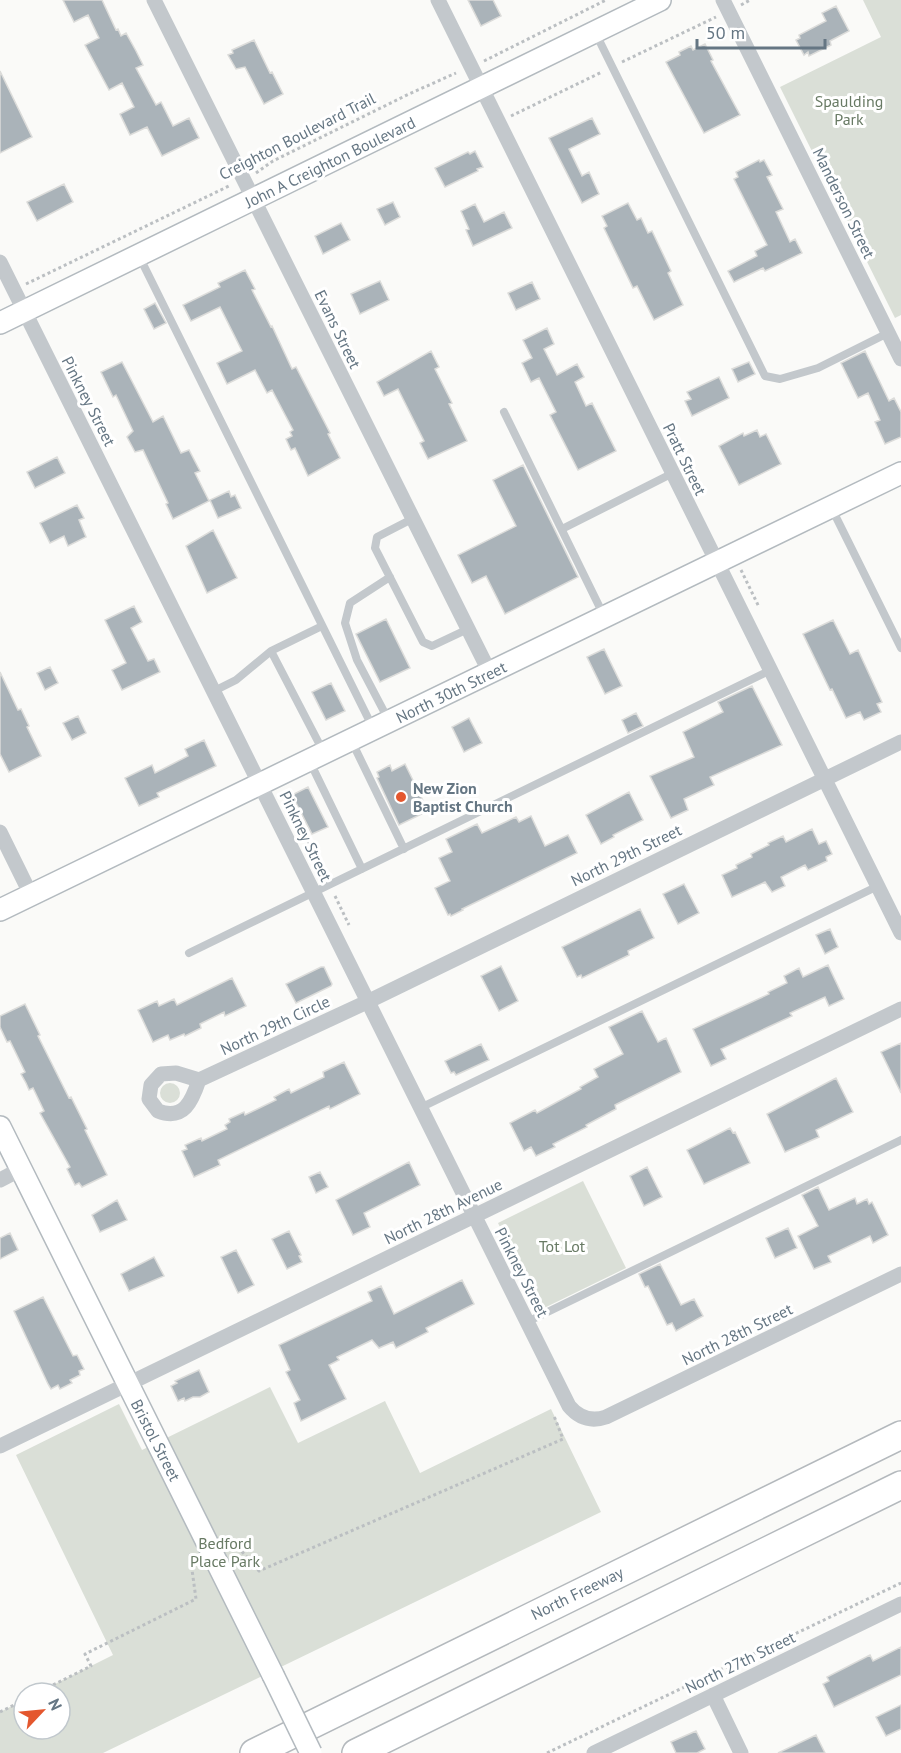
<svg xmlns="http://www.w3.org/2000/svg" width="901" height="1753" viewBox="0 0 901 1753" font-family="'PT Sans',sans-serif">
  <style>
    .green { fill: #dadfd7 }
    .building { fill: #aab3b9; stroke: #dcdcda; stroke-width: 1.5 }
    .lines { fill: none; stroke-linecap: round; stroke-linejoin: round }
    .secondary-casing { stroke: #b3babf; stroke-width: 24 }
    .highway-casing { stroke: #b4b9bd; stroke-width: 30 }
    .path { stroke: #bbbfc2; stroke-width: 3; stroke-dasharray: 3 3; stroke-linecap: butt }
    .lane { stroke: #c3c8cc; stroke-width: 8 }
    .street { stroke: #c3c8cc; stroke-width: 15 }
    .secondary { stroke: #fff; stroke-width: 21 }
    .highway { stroke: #fff; stroke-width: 27 }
    .secondary-bridge-casing { stroke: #b3babf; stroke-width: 24; stroke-linecap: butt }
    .secondary-bridge { stroke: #fff; stroke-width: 21 }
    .poi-dot { fill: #e4572e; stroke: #fff; stroke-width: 2 }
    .labels { text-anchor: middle; stroke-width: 6; stroke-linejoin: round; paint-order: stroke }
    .park-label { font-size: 16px; fill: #687a64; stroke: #fff }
    .street-label { font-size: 16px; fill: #657683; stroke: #fff }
    .poi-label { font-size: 16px; font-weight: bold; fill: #657683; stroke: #fff; text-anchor: start }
  </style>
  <rect width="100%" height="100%" fill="#fafaf8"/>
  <path class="green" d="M863 0H901V315L895 318 780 87 881 37Z
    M160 1093a10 10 0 1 1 20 0a10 10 0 1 1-20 0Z
    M583 1181 626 1268 540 1310 498 1223Z
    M270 1387 298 1443 385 1401 420 1473 551 1409 601 1512 103 1753H0V1712L24 1700V1729H60V1693H37L113 1655 16 1455 119 1404 142 1450Z"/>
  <path class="building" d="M63 0H102L116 30 118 29 121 36 126 33 136 51 143 65 136 68 156 105 161 102 173 126 189 118 199 138 162 156 147 127 130 135 120 114 134 107 122 83 109 90 85 45 99 38 88 15 74 22Z
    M468 0H493L501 16 481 26Z
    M836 6 849 31 830 41 831 45 809 56 808 52 804 55 796 40 800 38 799 35 826 21 822 13Z
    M254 40 270 73 272 72 283 94 264 104 245 67 236 69 228 55 233 53 232 50Z
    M705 44 713 60 711 61 740 115 704 133 666 62 680 55 679 52 691 46 693 50Z
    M0 71 32 137 0 153Z
    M592 118 600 134 569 149 582 176 589 172 599 194 582 203 549 138Z
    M475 151 483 167 477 169 478 171 445 187 435 168 468 152 470 154Z
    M759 160 760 162 764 160 772 175 767 177 783 209 776 212 790 242 795 239 802 253 765 271 763 268 734 282 728 271 757 256 755 251 767 245 734 179 738 177 736 172Z
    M64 184 73 202 37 221 27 202Z
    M393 202 400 217 385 225 377 209Z
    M628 203 637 220 641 218 648 233 652 231 671 271 668 273 683 305 654 320 637 286 633 288 604 228 607 226 602 216Z
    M475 204 484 222 504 212 512 228 473 246 466 230 469 229 461 211Z
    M341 223 350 240 323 254 315 236Z
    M245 270 255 289 252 290 271 327 272 326 292 369 296 367 330 433 328 434 340 458 308 476 295 448 291 450 286 439 292 436 290 432 293 430 272 390 267 393 255 370 227 384 217 363 242 351 220 307 191 321 183 305 220 287 218 283Z
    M380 281 389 300 360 314 351 294Z
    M532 282 540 299 516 310 508 293Z
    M155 303 166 323 154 329 144 309Z
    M547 328 554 344 544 349 557 375 577 364 584 377 575 382 586 406 592 403 616 451 578 470 550 415 556 412 539 378 531 382 522 363 532 358 523 340Z
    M431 351 439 367 435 369 452 403 449 404 467 441 428 459 420 443 424 441 398 389 384 396 377 382Z
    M865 351 889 401 894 398 901 412V437L885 444 875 422 880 420 868 393 858 398 841 363Z
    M122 362 153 422 163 416 181 453 189 450 200 471 195 473 209 501 173 519 166 504 168 503 143 450 135 452 127 437 133 431 116 395 113 397 101 372Z
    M749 362 755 374 738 382 732 369Z
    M719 377 729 398 692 416 685 401 691 399 687 392Z
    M757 430 760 437 766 434 781 464 739 485 719 446 743 433 744 436Z
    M57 457 65 473 35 488 27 472Z
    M523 465 578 577 505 614 486 576 472 583 458 555 516 526 493 480Z
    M229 491 231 497 235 495 241 508 218 518 210 500Z
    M77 505 84 518 79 520 86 537 68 546 64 536 50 543 40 523Z
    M213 530 237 578 207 593 186 546Z
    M134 606 142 622 131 628 148 661 154 659 160 672 122 690 112 670 126 663 105 620Z
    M386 619 410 668 380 682 356 634Z
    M833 620 850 654 858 650 882 702 877 704 881 712 864 720 860 712 846 718 832 689 830 690 803 634Z
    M604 649 622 686 605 694 587 657Z
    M50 667 58 683 45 690 37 673Z
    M0 672 18 710 21 709 29 726 27 727 41 756 9 772 0 754Z
    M331 683 345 711 326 720 312 692Z
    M752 686 782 745 710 777 714 785 684 799 688 810 671 818 650 776 694 757 683 732 723 712 718 702Z
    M636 713 643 726 628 733 622 720Z
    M78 716 86 733 72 740 63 723Z
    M469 718 482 743 464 752 452 727Z
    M204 740 216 766 157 793 159 797 139 806 125 778 152 765 155 773 188 756 185 749Z
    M405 764 428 811 399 825 377 778 379 777 377 772 390 765 392 771Z
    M308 787 328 827 312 834 292 795Z
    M629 792 643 820 613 835 614 837 601 844 586 815Z
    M531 816 545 846 568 835 577 853 462 909 463 910 451 916 450 914 448 915 435 888 450 881 439 858 452 852 446 839 477 824 482 833 516 817 519 822Z
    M812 829 819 844 826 841 832 854 826 857 827 861 808 870 805 865 781 877 785 886 772 892 765 882 732 897 722 875 737 868 736 865 752 857 751 854 769 845 768 843 783 836 786 842Z
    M684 884 699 913 678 924 663 894Z
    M640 909 654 938 628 951 629 955 582 978 581 975 577 977 562 947Z
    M830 929 838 947 825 954 816 935Z
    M828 965 844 999 829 1006 825 997 790 1013 792 1016 721 1049 726 1059 711 1066 693 1029 769 994 768 992 787 983 784 976 799 968 803 977Z
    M501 966 518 1001 499 1011 481 976Z
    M321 967H324L332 984 331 986 296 1003 286 984Z
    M232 978 246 1006 225 1016 224 1012 200 1024 201 1028 185 1036 184 1034 170 1040 168 1035 153 1042 138 1010 157 1001 159 1006 174 999 177 1005Z
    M25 1004 40 1035 38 1036 69 1098 71 1097 87 1129 85 1130 107 1175 82 1187 79 1183 75 1185 67 1169 70 1167 40 1113 44 1111 33 1088 29 1090 26 1083 21 1074 25 1072 10 1041 7 1042 0 1027V1016Z
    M642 1011 658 1042 666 1038 681 1072 615 1105 616 1109 586 1125 587 1127 553 1144 555 1147 536 1156 531 1147 524 1151 510 1123 535 1110 537 1113 581 1089 580 1087 598 1077 594 1069 623 1054 609 1027Z
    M901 1043V1093L881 1052Z
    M481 1044 489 1060 456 1075 454 1072 451 1073 445 1061Z
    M344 1062 360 1094 330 1109 329 1106 218 1160 220 1165 194 1177 182 1151 187 1149 185 1145 201 1138 202 1141 227 1129 225 1125 230 1122 229 1119 244 1112 245 1115 276 1100 274 1097 289 1089 291 1093 324 1077 323 1072Z
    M836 1078 853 1112 816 1130 819 1137 785 1152 767 1114Z
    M730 1128 733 1133 735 1132 750 1163 704 1184 687 1150Z
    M409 1162 420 1185 364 1213 370 1227 353 1235 336 1200Z
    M647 1167 662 1197 644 1206 630 1176Z
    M320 1172 328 1187 316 1193 309 1177Z
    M818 1187 829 1210 855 1198 857 1204 867 1199 869 1204 872 1202 888 1235 873 1243 870 1236 828 1256 831 1262 814 1269 798 1236 818 1226 802 1195Z
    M117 1200 127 1220 100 1232 92 1215Z
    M788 1228 797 1248 775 1258 766 1238Z
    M289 1231 301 1255 299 1256 302 1262 287 1269 272 1239Z
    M10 1233 18 1250 0 1259V1238Z
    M236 1250 254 1285 238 1293 221 1257Z
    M154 1257 164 1276 129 1291 121 1274Z
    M660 1264 681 1305 694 1299 703 1316 676 1331 672 1323 667 1325 648 1286 645 1287 639 1274Z
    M462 1280 474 1304 426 1328 428 1332 396 1348 393 1342 379 1348 372 1340 337 1357 339 1360 329 1365 346 1399 301 1421 294 1403 300 1400 286 1372 290 1370 279 1345 372 1301 368 1292 381 1286 394 1314Z
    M43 1297 73 1356 77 1355 84 1369 79 1371 80 1375 70 1380 72 1383 60 1389 58 1385 51 1389 48 1384 14 1311Z
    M199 1370 209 1392 200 1397H193L185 1401 184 1398 178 1401 171 1386 177 1383 175 1381Z
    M901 1647V1675L834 1707 823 1684 829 1681 827 1677 870 1655 873 1661Z
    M901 1705V1729L886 1736 876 1717Z
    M696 1731 705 1749 697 1753H676L671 1742Z
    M816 1735 825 1753H778Z"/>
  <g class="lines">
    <g class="secondary-casing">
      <path id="secondary" d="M0 323 660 0
        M0 910 901 473
        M0 1127 273 1675"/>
    </g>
    <g class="highway-casing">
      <path id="highway" d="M254 1753 901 1435
        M356 1753 901 1485"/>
    </g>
    <path class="path" d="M741 5 750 0
      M484 61 606 0
      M622 62 716 17
      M511 116 602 72
      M256 173 273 161 409 94 456 73
      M26 284 231 185
      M741 570 759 607
      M285 793 324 874
      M335 896 349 925
      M225 1537 228 1536 259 1571 563 1439 554 1416 555 1415
      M37 1693 91 1666 85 1654 196 1599 190 1555 193 1554
      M0 1712 24 1700
      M547 1753 901 1583"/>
    <path class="lane" d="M596 34 765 376 780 379 818 368 888 333
      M140 258 373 728
      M504 412 604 616
      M832 509 901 648
      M412 519 377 537 375 548 423 642 432 646 468 629
      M562 529 673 473
      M271 651 323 751
      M214 691 236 680 271 651 322 626
      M389 721 357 660 345 623 350 603 390 577
      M352 742 404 849
      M310 762 362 869
      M189 953 771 670
      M420 1108 878 886
      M527 1322 901 1140"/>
    <path class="street" d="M154 0 490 673
      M438 0 901 933
      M723 0 901 359
      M0 262 569 1406C579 1418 591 1422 606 1417L901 1274
      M0 832 31 895
      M199 1080 176 1073 161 1074 151 1085 149 1099 158 1111C184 1121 192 1101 199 1080L367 1002 901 742
      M0 1180 21 1169
      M0 1446 901 1009
      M713 1695 741 1753
      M594 1753 901 1604"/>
    <use href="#secondary" class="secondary"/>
    <use href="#highway" class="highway"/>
    <g class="secondary-bridge-casing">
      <path id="secondary-bridge" d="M273 1675 311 1753"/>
    </g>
    <use href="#secondary-bridge" class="secondary-bridge"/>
  </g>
  <circle class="poi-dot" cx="401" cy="797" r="6"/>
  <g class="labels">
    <g class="park-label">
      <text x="849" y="107">Spaulding<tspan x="849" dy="18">Park</tspan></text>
      <text x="562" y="1252">Tot Lot</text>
      <text x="225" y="1549">Bedford<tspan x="225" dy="18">Place Park</tspan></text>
    </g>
    <g class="street-label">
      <text transform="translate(297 136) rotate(-27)" y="6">Creighton Boulevard Trail</text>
      <text transform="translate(330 162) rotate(-26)" y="6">John A Creighton Boulevard</text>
      <text transform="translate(844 203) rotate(64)" y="6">Manderson Street</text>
      <text transform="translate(338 329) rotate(64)" y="6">Evans Street</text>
      <text transform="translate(89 401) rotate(63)" y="6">Pinkney Street</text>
      <text transform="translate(685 459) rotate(64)" y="6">Pratt Street</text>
      <text transform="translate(451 692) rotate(-26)" y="6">North 30th Street</text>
      <text transform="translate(306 836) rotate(64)" y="6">Pinkney Street</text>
      <text transform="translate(626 855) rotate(-26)" y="6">North 29th Street</text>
      <text transform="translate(275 1025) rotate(-25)" y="6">North 29th Circle</text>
      <text transform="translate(443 1211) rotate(-26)" y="6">North 28th Avenue</text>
      <text transform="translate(522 1272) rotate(63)" y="6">Pinkney Street</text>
      <text transform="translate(737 1334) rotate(-26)" y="6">North 28th Street</text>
      <text transform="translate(156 1440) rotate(63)" y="6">Bristol Street</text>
      <text transform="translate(577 1593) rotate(-26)" y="6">North Freeway</text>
      <text transform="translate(740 1662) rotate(-26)" y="6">North 27th Street</text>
    </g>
    <g class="poi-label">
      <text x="413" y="794">New Zion<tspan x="413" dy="18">Baptist Church</tspan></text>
    </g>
  </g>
  <g transform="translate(42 1711) rotate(64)"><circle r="28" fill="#ffffff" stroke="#c1c8cd" stroke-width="1.5"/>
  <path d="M0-4.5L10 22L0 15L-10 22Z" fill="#e4572e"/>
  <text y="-9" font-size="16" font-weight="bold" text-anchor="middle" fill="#657683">N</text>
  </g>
  <path d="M697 39v9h128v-9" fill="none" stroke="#657683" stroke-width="3"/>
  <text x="706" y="39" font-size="18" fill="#657683" stroke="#ffffff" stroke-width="4.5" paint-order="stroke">50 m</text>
</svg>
